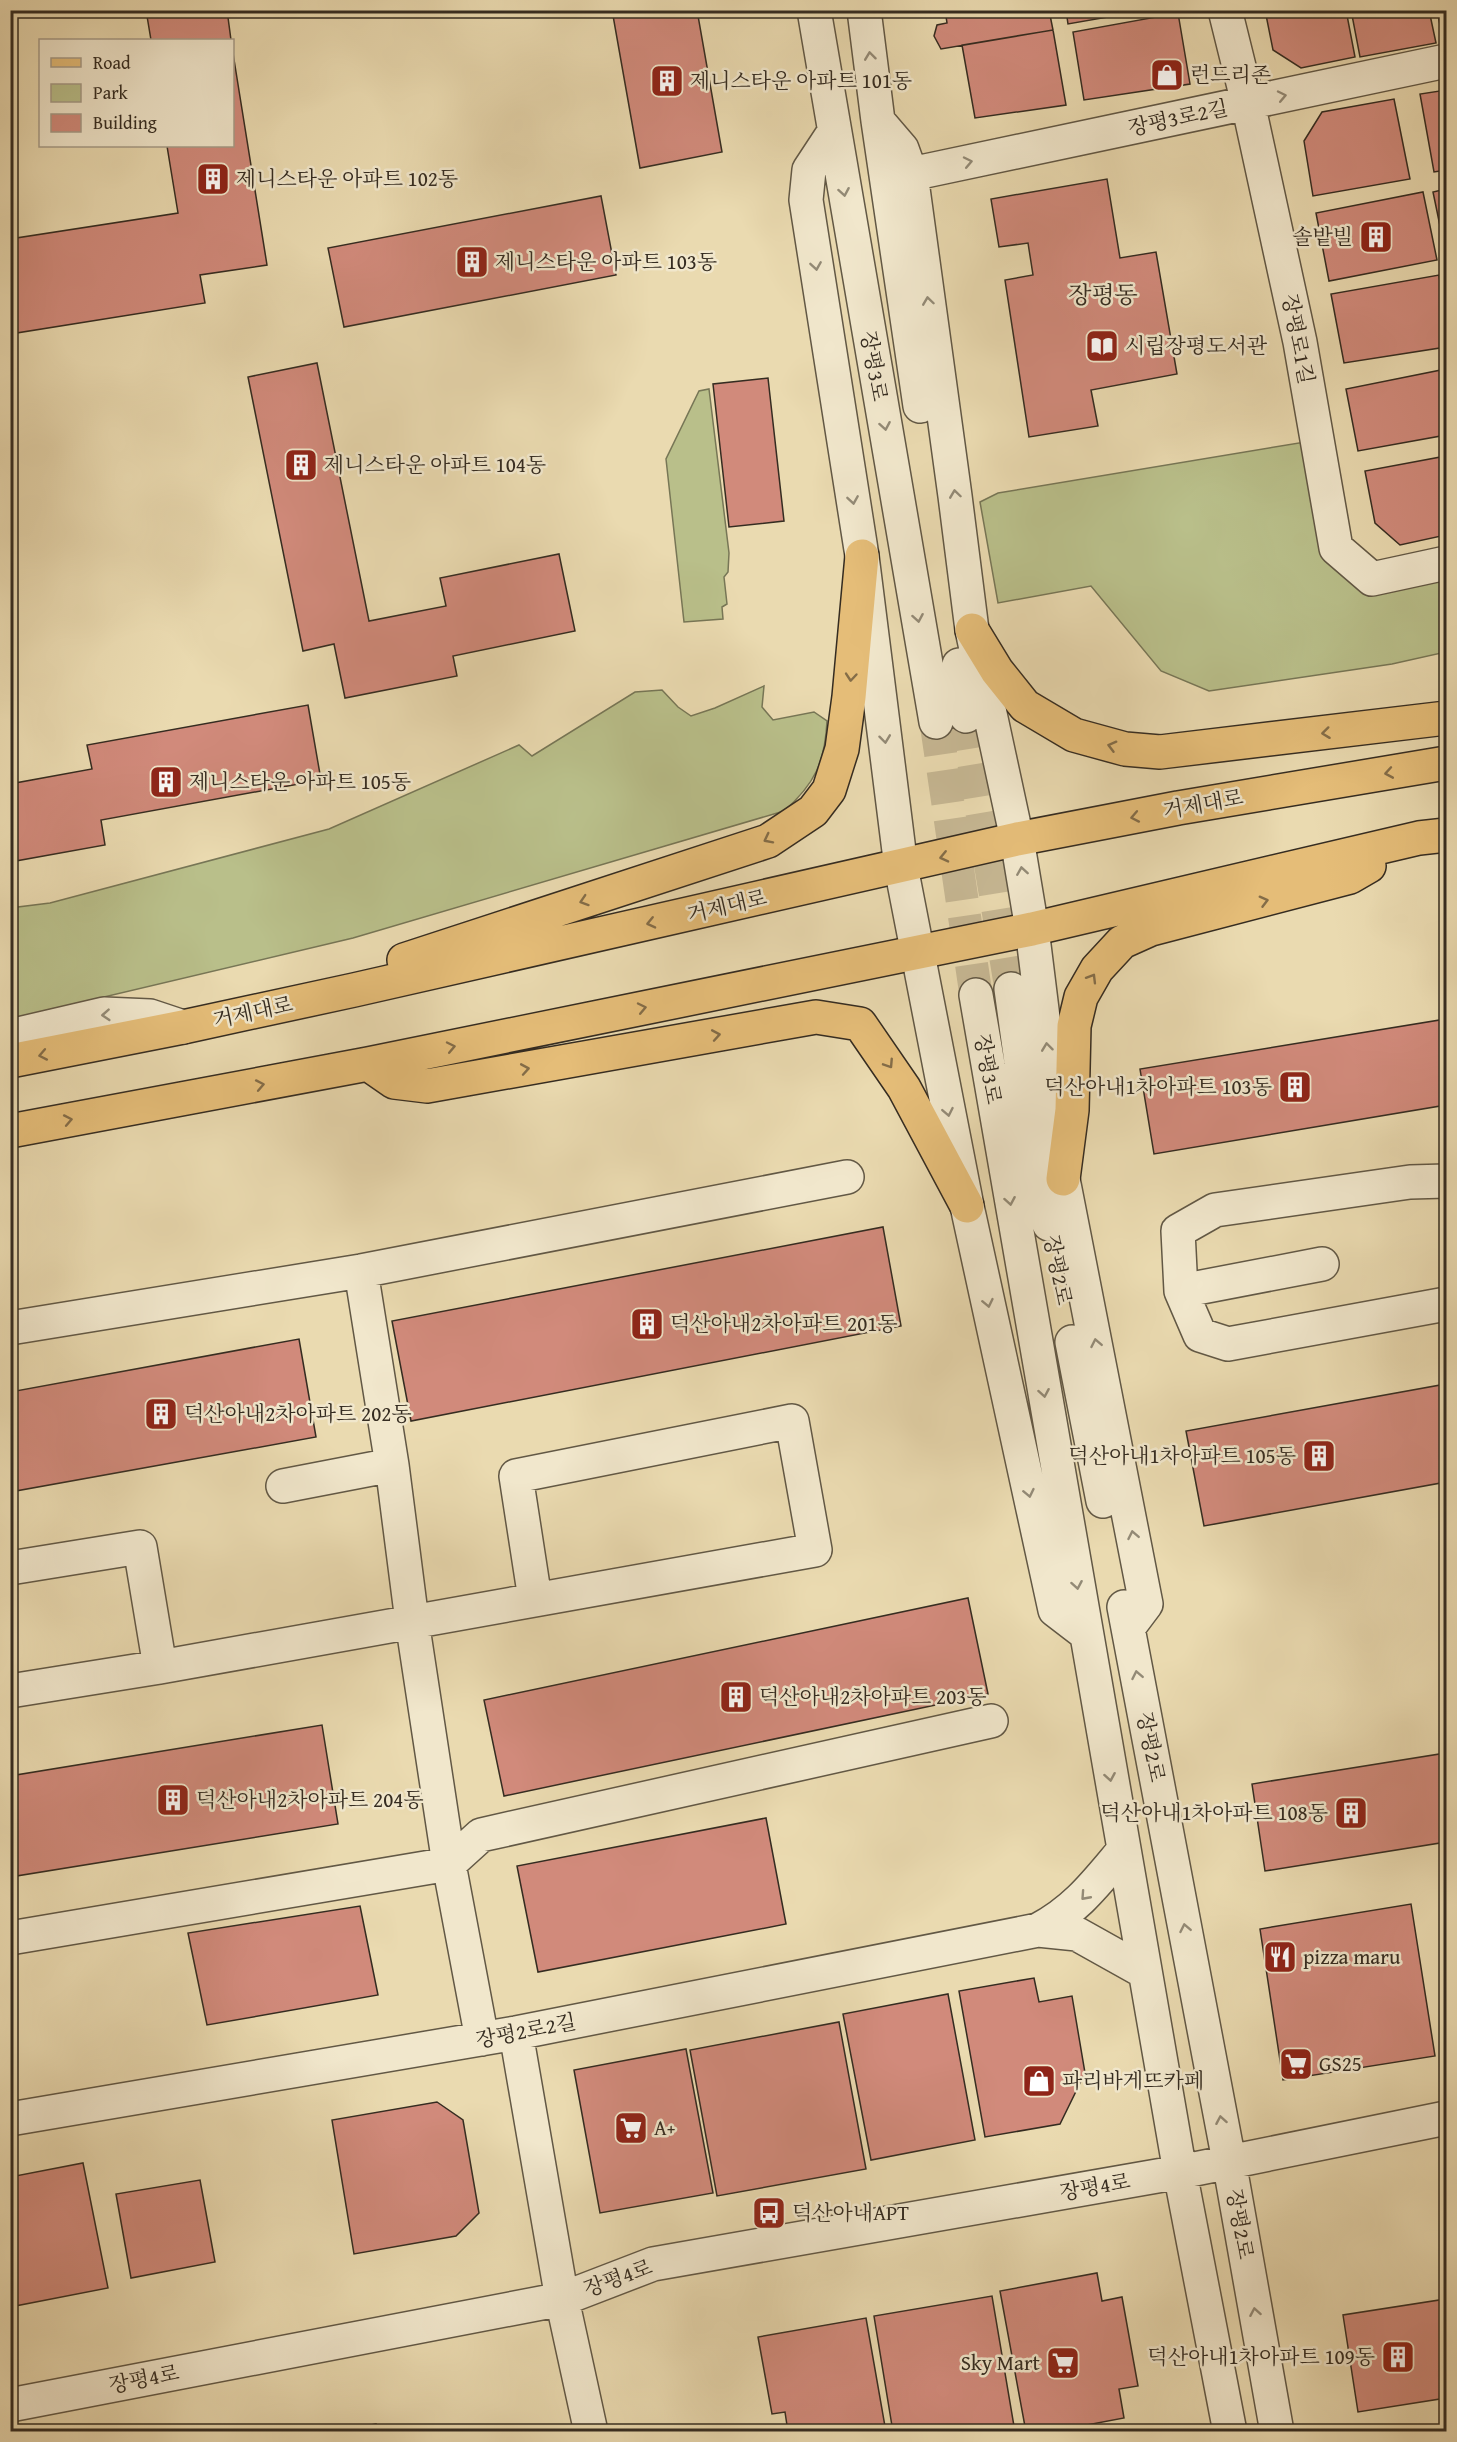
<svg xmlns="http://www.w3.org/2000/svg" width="1457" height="2442" viewBox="0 0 1457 2442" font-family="'Gentium Book Plus','Noto Serif KR',serif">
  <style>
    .green { fill: #b9bf8a; stroke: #777656; stroke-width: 1.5 }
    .building { fill: #d18a7b; stroke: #352c21; stroke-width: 1.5 }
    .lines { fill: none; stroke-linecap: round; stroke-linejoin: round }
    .minor-tunnel { stroke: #c6b793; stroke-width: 33; stroke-dasharray: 33 16; stroke-linecap: butt }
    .minor-casing { stroke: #625845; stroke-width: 36 }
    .major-casing { stroke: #352c21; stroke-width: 36 }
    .minor { stroke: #f1e7cc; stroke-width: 33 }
    .major { stroke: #e5bd78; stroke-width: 33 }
    .oneway { stroke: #938a76 }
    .oneway2 { stroke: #846d48 }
    .labels { text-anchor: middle; stroke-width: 5; stroke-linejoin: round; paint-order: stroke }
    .poi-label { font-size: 21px; fill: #352c21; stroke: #f1e7cc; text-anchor: start }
    .street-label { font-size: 21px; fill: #352c21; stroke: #f1e7cc }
    .quarter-label { font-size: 24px; fill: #352c21; stroke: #f1e7cc }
  </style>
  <rect width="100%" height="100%" fill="#eadab0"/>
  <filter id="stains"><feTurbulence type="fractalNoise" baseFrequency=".00333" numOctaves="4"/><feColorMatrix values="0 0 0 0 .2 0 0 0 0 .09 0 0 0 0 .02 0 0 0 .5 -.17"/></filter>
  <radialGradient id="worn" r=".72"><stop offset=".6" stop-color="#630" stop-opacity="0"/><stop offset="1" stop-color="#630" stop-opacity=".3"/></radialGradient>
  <path class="green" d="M709 389 729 553 728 572 724 577 727 604 722 607 723 619 684 622 666 459 699 391Z
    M1317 440 1336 548 1372 579 1446 563V652L1392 664 1209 691 1161 671 1091 586 998 603 980 502 998 493Z
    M764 686 762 707 773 720 814 712 827 721C825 762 815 784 784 811L353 938 11 1019 10 908 50 903 329 829 519 745 532 756 635 692 662 690 678 707 691 716 715 708Z"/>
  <path class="building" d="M146 10H227L231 40H151Z
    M612 10H697L722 152 640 168Z
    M945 10H1049L1053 30 941 49 934 36 937 25 947 23Z
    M1066 10H1148L1068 24Z
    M1265 10H1346L1355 57 1301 68 1273 50Z
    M1351 10H1429L1436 43 1360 57Z
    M1437 10H1446V45H1444Z
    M1178 13 1190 84 1084 100 1073 32Z
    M1053 30 1066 105 975 118 962 45Z
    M232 47 267 265 200 275 205 303 10 334V239L178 213 167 146H232Z
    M1446 90V170L1434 172 1420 94Z
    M1394 99 1410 179 1313 196 1304 141 1322 112Z
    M1107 179 1120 258 1156 252 1177 374 1091 390 1098 426 1029 437 1005 280 1033 275 1028 243 999 247 991 199Z
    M1446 189V255L1433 192Z
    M1423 192 1437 260 1329 281 1316 213Z
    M601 196 616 275 344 327 328 248Z
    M1439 275 1446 324V347L1344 363 1331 294Z
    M317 363 369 621 446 606 440 578 559 554 575 631 453 656 457 676 345 698 334 644 303 651 248 377Z
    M1446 369V435L1358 451 1346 389Z
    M768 378 784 521 729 527 713 384Z
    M1446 456V535L1400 545 1375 523 1365 471Z
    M308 705 321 780 101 820 105 845 10 862V784L92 769 87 745Z
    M1446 1019V1105L1154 1154 1140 1069Z
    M883 1227 901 1326 411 1421 392 1321Z
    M299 1339 316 1437 10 1492V1392Z
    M1446 1384V1482L1204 1526 1186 1431Z
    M968 1598 988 1694 504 1796 484 1700Z
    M322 1725 338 1824 10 1877V1776Z
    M1446 1753V1842L1265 1871 1252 1784Z
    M766 1818 786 1924 538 1972 517 1866Z
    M1411 1904 1435 2056 1283 2080 1260 1929Z
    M360 1906 378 1995 207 2025 188 1933Z
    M1034 1978 1039 2002 1072 1996 1085 2073 1060 2124 985 2137 959 1991Z
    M948 1994 975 2140 871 2160 843 2014Z
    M839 2022 866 2169 717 2196 690 2050Z
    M686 2049 713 2193 600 2213 574 2070Z
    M437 2102 463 2120 479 2213 456 2236 354 2254 332 2120Z
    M83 2163 108 2288 10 2307V2177Z
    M200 2180 215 2262 131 2278 116 2194Z
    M1097 2273 1102 2301 1122 2297 1138 2386 1119 2389 1124 2418 1050 2432H1026L1000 2291Z
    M992 2296 1015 2432H893L874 2316Z
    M1446 2299V2398L1358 2412 1343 2315Z
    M866 2318 886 2432H788L785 2412 772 2414 758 2337Z
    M376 2424 377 2432H336Z"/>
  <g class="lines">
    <path class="minor-tunnel" d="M966 716 1011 989
      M936 722 976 995"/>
    <g class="minor-casing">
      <path id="minor" d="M814 10 936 722
        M864 10 878 121 920 406
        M1225 10 1248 103 1300 342 1336 548 1372 579 1446 563
        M878 121 902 149 911 174 955 496 972 630 1017 839 1032 929 1063 1179 1146 1604 1128 1628
        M834 132 809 170 806 200 862 556 901 867 967 1206 1055 1610 1085 1633
        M911 174 1446 61
        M959 665 966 716
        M1011 989 1031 1134 1049 1224
        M976 995 1180 2172 1230 2432
        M10 1036 104 1014 150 1016 183 1027
        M1446 1181 1410 1182 1215 1210 1178 1231 1181 1291 1200 1335 1228 1344 1446 1304
        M361 1271 392 1465 412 1621 449 1864 482 2039
        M1181 1291 1322 1264
        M10 1328 361 1271 847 1177
        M1072 1342 1103 1501
        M283 1486 392 1465
        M10 1568 140 1547 160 1667
        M1124 1607 1229 2161 1277 2432
        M10 1691 160 1667 815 1550 792 1421 516 1476 535 1599
        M1038 1930C1076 1910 1096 1883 1123 1851
        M10 1938 449 1864 481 1835 991 1721
        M516 2033 562 2299 591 2432
        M10 2119 516 2033 1038 1930 1077 1934 1145 1972
        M10 2405 562 2299 653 2264 1180 2172 1446 2118"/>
    </g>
    <g class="major-casing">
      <path id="major" d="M972 630 997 671 1025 706 1074 735 1125 749 1160 752 1446 718
        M404 960 768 841 813 811 829 790 842 749 849 697 862 556
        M10 1061 183 1027 354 990 1017 839 1178 808 1446 763
        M368 1064 394 1082 427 1086 816 1017 860 1024 904 1088 967 1206
        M10 1131 368 1064 1032 929 1419 838 1446 835
        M1063 1179 1072 1110 1074 1026 1081 997 1097 969 1122 942 1151 929 1350 877 1369 866"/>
    </g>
    <use href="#minor" class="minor"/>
    <use href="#major" class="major"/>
  </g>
  <defs><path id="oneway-chevron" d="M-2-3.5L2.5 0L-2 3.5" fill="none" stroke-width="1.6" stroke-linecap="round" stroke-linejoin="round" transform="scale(1.5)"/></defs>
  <g class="oneway">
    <use href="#oneway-chevron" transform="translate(870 56) rotate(-97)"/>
    <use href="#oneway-chevron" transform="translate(1282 96) rotate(-12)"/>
    <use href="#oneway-chevron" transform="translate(968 162) rotate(-12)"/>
    <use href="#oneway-chevron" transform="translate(844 192) rotate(80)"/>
    <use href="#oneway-chevron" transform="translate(816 266) rotate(81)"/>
    <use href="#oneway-chevron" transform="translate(928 301) rotate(-98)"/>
    <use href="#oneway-chevron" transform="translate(885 426) rotate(80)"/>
    <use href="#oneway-chevron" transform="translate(955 494) rotate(-98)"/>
    <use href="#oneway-chevron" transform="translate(853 500) rotate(81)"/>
    <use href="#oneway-chevron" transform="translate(918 618) rotate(80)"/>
    <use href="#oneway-chevron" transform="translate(885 739) rotate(83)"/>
    <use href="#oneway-chevron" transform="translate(1022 871) rotate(-99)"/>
    <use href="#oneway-chevron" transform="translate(106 1015) rotate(176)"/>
    <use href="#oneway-chevron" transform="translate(1047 1047) rotate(-97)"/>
    <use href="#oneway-chevron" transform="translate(948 1112) rotate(79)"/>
    <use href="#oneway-chevron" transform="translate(1010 1201) rotate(80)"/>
    <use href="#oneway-chevron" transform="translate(988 1303) rotate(78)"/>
    <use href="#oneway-chevron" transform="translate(1096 1343) rotate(-101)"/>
    <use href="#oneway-chevron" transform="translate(1044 1393) rotate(80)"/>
    <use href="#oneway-chevron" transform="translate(1029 1493) rotate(78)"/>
    <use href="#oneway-chevron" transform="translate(1133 1535) rotate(-101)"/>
    <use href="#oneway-chevron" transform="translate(1077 1585) rotate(80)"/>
    <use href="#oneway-chevron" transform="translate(1137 1675) rotate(-101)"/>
    <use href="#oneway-chevron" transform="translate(1110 1777) rotate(80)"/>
    <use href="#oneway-chevron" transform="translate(1085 1896) rotate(132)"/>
    <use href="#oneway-chevron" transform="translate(1185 1928) rotate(-101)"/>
    <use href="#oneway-chevron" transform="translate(1221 2120) rotate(-100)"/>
    <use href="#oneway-chevron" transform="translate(1255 2312) rotate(-100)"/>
  </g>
  <g class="oneway2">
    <use href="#oneway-chevron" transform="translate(851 677) rotate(95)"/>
    <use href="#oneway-chevron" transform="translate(1326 733) rotate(173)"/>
    <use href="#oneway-chevron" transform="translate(1112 746) rotate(-165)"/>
    <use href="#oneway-chevron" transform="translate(1389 773) rotate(170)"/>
    <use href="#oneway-chevron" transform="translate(1135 817) rotate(169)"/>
    <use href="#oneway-chevron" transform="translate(768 839) rotate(153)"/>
    <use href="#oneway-chevron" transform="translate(944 857) rotate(167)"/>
    <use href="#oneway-chevron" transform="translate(584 901) rotate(162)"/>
    <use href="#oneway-chevron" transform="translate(1264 901) rotate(-15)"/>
    <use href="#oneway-chevron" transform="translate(651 923) rotate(167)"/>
    <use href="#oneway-chevron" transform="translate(1092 978) rotate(-59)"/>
    <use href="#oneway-chevron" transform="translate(642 1008) rotate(-12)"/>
    <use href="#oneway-chevron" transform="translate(716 1035) rotate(-10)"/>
    <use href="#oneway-chevron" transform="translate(451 1047) rotate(-12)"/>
    <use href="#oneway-chevron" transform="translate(43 1055) rotate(169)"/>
    <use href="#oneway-chevron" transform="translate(889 1064) rotate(57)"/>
    <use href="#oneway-chevron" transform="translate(525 1069) rotate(-10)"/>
    <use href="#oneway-chevron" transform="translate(260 1085) rotate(-11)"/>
    <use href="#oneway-chevron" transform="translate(68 1120) rotate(-11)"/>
  </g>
  <defs>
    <g id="shop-square" transform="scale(1.725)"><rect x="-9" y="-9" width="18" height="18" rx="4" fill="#8f2418" stroke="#f1e7cc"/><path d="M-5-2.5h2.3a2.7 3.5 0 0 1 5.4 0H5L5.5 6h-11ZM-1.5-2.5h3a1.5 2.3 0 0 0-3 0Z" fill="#fff"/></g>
    <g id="building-square" transform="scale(1.725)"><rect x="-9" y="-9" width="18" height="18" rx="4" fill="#8f2418" stroke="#f1e7cc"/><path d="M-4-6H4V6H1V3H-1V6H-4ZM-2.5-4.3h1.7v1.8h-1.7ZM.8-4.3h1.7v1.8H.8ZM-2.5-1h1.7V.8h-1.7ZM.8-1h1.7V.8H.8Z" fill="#fff"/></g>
    <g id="library-square" transform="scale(1.725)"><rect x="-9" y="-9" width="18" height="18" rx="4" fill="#8f2418" stroke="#f1e7cc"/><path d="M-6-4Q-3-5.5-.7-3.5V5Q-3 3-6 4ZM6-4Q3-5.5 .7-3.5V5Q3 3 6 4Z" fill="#fff"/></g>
    <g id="restaurant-square" transform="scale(1.725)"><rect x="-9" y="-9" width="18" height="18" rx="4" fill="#8f2418" stroke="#f1e7cc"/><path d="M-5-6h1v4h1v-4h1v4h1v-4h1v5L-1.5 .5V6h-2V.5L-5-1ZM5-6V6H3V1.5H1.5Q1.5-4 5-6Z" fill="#fff"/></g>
    <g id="supermarket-square" transform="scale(1.725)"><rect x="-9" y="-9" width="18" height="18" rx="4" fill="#8f2418" stroke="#f1e7cc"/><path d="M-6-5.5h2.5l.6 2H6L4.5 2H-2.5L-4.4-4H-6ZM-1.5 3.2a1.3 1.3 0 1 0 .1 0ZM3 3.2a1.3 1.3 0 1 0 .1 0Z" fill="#fff"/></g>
    <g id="bus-square" transform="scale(1.725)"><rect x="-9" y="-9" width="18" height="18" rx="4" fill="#8f2418" stroke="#f1e7cc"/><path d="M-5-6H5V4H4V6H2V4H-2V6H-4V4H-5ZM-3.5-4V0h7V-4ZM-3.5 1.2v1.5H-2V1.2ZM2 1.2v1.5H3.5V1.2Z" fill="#fff"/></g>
  </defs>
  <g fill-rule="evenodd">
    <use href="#shop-square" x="1167" y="75"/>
    <use href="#building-square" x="667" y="81"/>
    <use href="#building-square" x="213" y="179"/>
    <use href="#building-square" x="1376" y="237"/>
    <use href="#building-square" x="472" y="262"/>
    <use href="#library-square" x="1102" y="346"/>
    <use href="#building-square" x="301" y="465"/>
    <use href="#building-square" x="166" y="782"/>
    <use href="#building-square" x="1295" y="1087"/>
    <use href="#building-square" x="647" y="1324"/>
    <use href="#building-square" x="161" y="1414"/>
    <use href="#building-square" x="1319" y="1456"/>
    <use href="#building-square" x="736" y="1697"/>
    <use href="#building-square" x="173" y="1800"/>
    <use href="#building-square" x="1351" y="1813"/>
    <use href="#restaurant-square" x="1280" y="1957"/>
    <use href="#supermarket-square" x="1296" y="2064"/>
    <use href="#shop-square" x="1039" y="2081"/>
    <use href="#supermarket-square" x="631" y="2128"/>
    <use href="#bus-square" x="769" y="2213"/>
    <use href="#building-square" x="1398" y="2357"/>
    <use href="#supermarket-square" x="1063" y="2363"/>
  </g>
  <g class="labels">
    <g class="poi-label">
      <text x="1190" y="82">런드리존</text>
      <text x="690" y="88">제니스타운 아파트 101동</text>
      <text x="236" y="186">제니스타운 아파트 102동</text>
      <text x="1353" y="244" text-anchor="end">솔밭빌</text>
      <text x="495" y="269">제니스타운 아파트 103동</text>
      <text x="1125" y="353">시립장평도서관</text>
      <text x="324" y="472">제니스타운 아파트 104동</text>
      <text x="189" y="789">제니스타운 아파트 105동</text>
      <text x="1272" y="1094" text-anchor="end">덕산아내1차아파트 103동</text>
      <text x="670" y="1331">덕산아내2차아파트 201동</text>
      <text x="184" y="1421">덕산아내2차아파트 202동</text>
      <text x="1296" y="1463" text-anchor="end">덕산아내1차아파트 105동</text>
      <text x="759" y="1704">덕산아내2차아파트 203동</text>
      <text x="196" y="1807">덕산아내2차아파트 204동</text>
      <text x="1328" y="1820" text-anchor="end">덕산아내1차아파트 108동</text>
      <text x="1303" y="1964">pizza maru</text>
      <text x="1319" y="2071">GS25</text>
      <text x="1062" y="2088">파리바게뜨카페</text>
      <text x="654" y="2135">A+</text>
      <text x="792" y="2220">덕산아내APT</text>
      <text x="1375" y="2364" text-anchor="end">덕산아내1차아파트 109동</text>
      <text x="1040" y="2370" text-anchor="end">Sky Mart</text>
    </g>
    <g class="street-label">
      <text transform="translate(1178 118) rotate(-12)" y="7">장평3로2길</text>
      <text transform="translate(1298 339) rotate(79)" y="7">장평로1길</text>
      <text transform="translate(874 366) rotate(80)" y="7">장평3로</text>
      <text transform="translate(1203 804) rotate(-10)" y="7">거제대로</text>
      <text transform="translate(727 906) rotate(-13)" y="7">거제대로</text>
      <text transform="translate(253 1012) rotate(-12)" y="7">거제대로</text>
      <text transform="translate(988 1069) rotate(80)" y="7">장평3로</text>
      <text transform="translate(1058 1270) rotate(79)" y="7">장평2로</text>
      <text transform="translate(1151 1747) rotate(79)" y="7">장평2로</text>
      <text transform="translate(526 2031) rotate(-11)" y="7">장평2로2길</text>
      <text transform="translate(1095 2187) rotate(-10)" y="7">장평4로</text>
      <text transform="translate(1240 2224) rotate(80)" y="7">장평2로</text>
      <text transform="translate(618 2278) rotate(-20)" y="7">장평4로</text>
      <text transform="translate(144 2379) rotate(-11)" y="7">장평4로</text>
    </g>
    <g class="quarter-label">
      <text x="1103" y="303">장평동</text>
    </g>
  </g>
  <rect width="1457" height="2442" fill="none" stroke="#eadab0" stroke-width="36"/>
  <rect x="12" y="12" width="1433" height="2418" fill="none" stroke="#352c21" stroke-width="3"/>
  <rect x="18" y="18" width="1421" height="2406" fill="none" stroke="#352c21" stroke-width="1.5"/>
  <rect x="39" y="39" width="195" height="108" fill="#f1e7cc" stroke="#a69c88" stroke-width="1.5"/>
  <rect x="51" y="58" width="30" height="9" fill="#e5bd78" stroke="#a69c88" stroke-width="1.5"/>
  <text x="93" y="69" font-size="18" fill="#352c21">Road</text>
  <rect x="51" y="84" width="30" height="18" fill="#b9bf8a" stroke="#a69c88" stroke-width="1.5"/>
  <text x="93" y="99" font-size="18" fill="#352c21">Park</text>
  <rect x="51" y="114" width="30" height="18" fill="#d18a7b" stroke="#a69c88" stroke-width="1.5"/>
  <text x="93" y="129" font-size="18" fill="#352c21">Building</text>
  <rect width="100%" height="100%" filter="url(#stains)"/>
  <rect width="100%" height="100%" fill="url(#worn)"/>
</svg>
